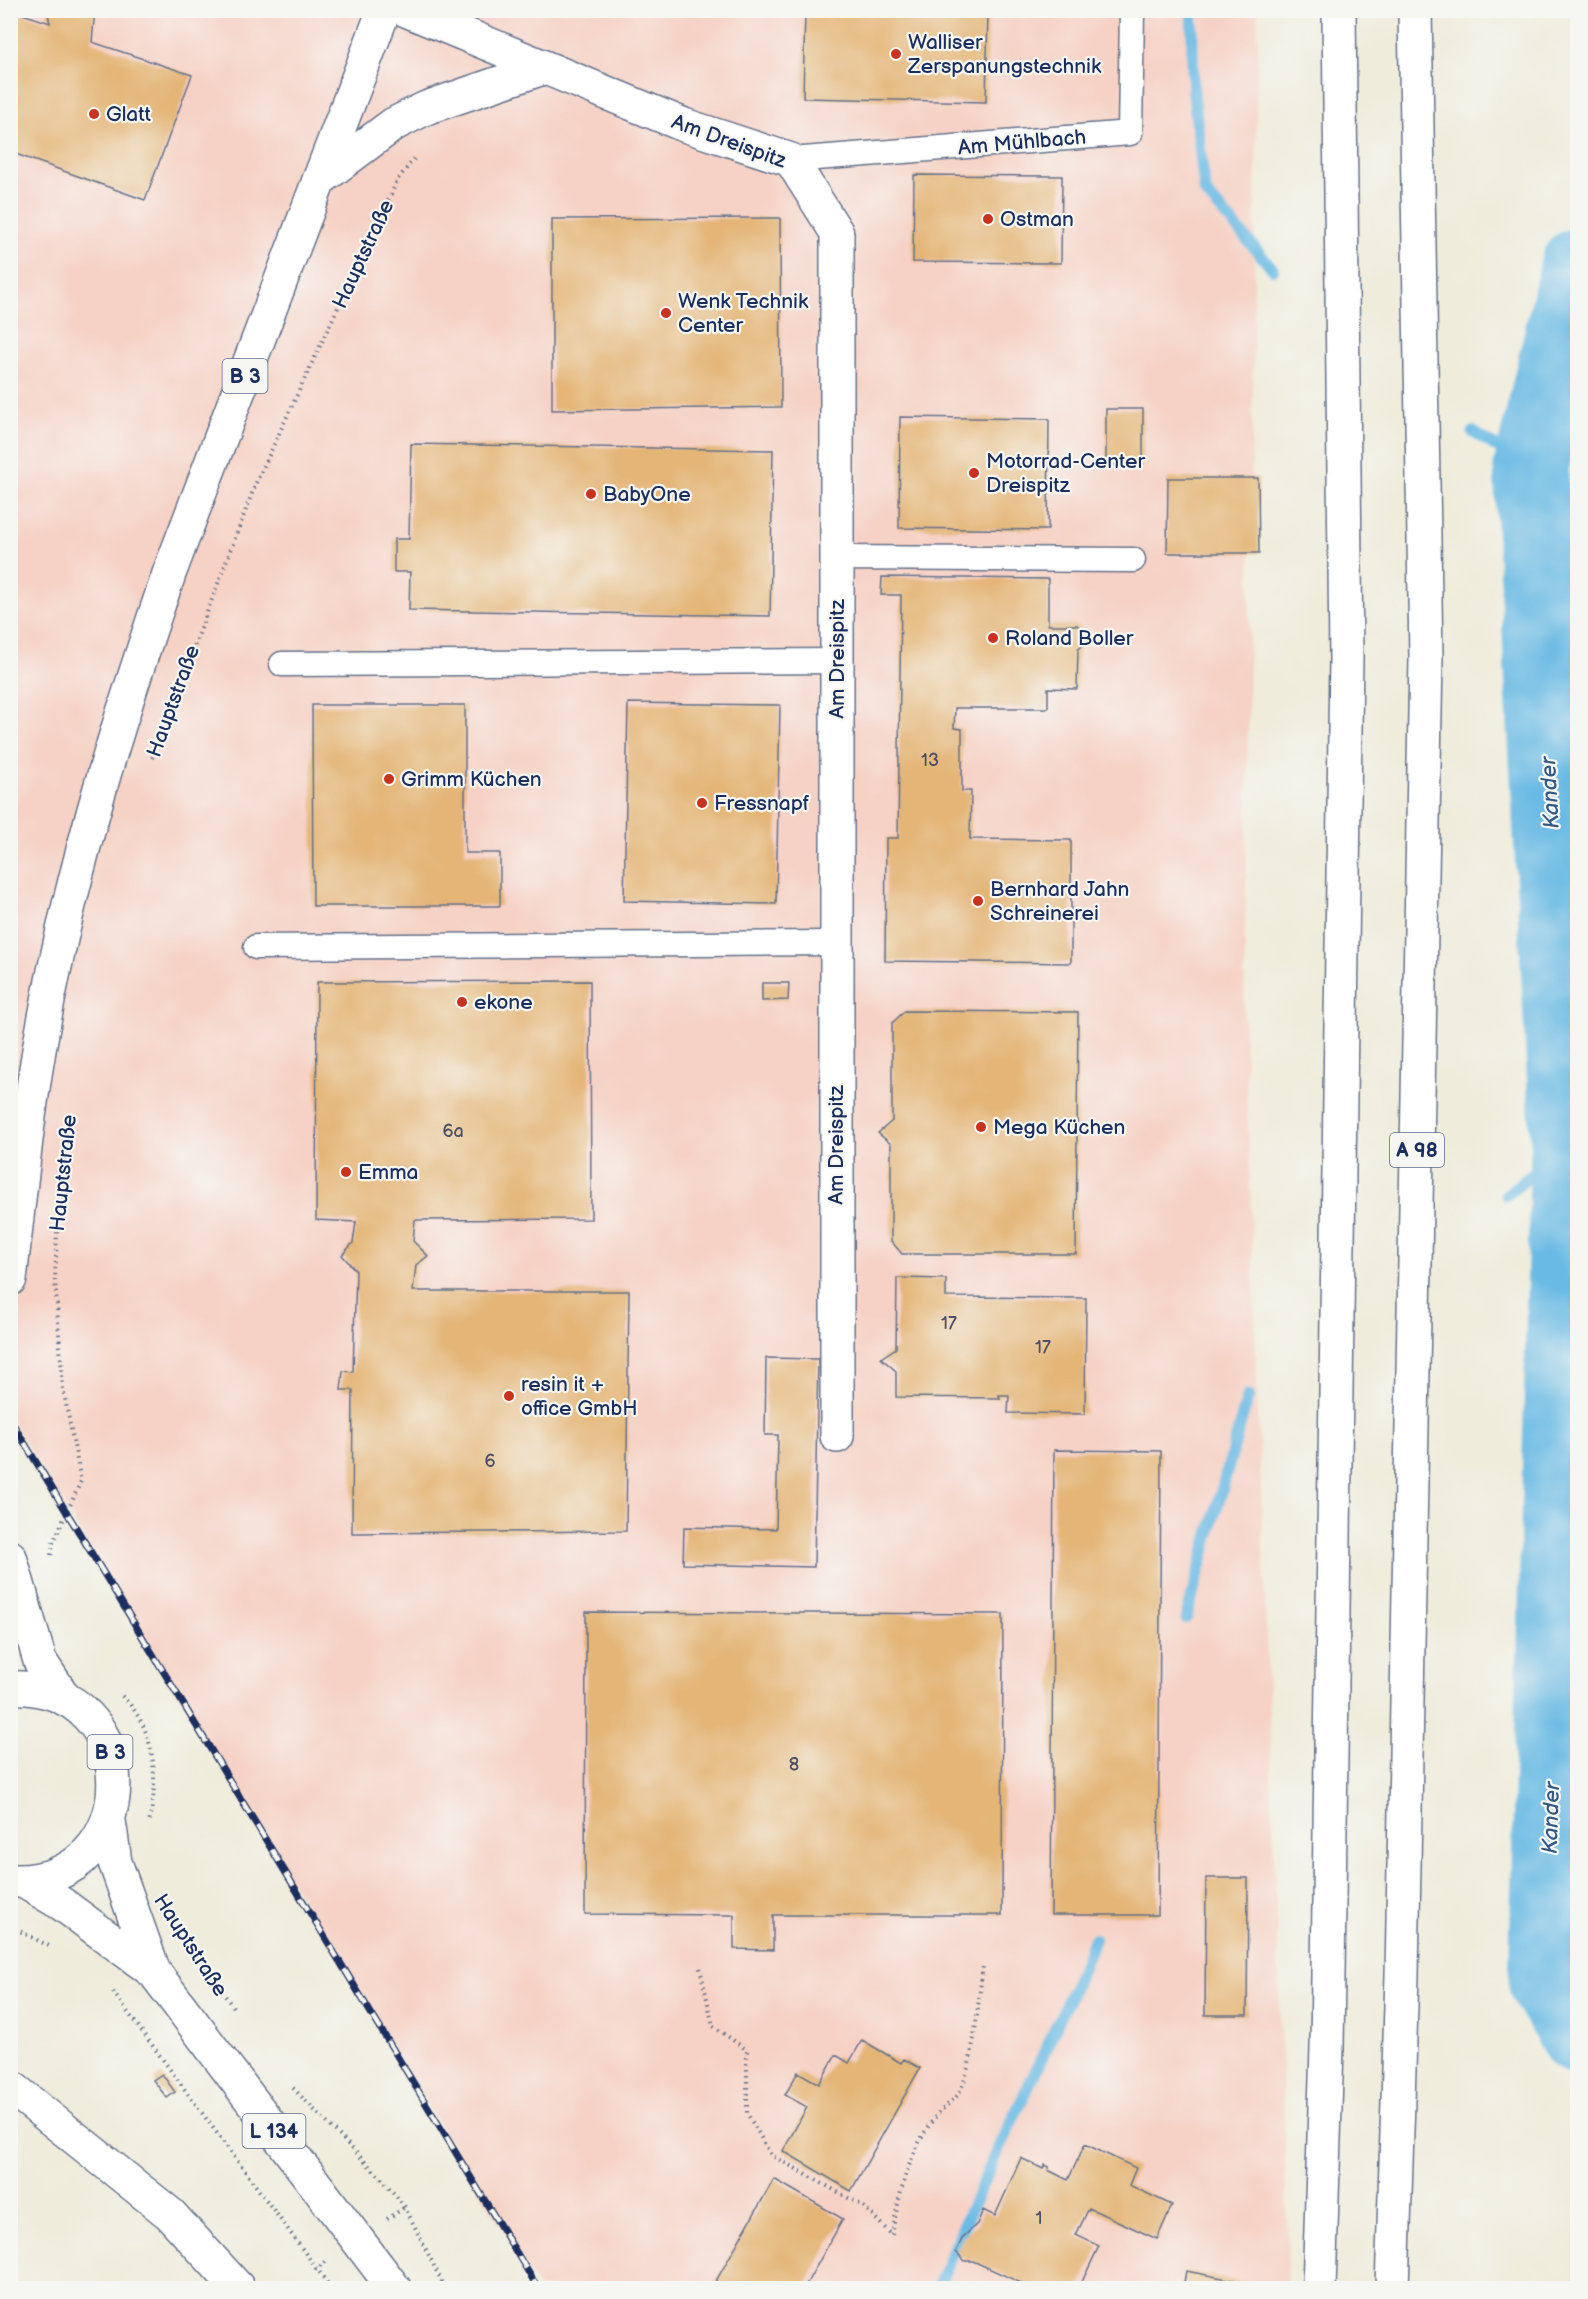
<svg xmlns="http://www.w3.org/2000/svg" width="1588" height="2299" viewBox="0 0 1588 2299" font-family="'Balsamiq Sans',sans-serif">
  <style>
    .built { fill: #f6d1c5 }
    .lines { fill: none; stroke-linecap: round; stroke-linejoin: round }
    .stream { stroke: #69bae4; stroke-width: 12 }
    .river { stroke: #69bae4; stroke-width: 75 }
    .building { fill: #e4b577 }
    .lane-casing { stroke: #65718a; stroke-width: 27 }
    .street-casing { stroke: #65718a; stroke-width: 36 }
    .primary-casing { stroke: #65718a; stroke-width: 36 }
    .highway-casing { stroke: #65718a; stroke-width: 36 }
    .path { stroke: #65718a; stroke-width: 4; stroke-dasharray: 1.5 4.5; stroke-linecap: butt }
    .lane { stroke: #fff; stroke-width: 24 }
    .street { stroke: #fff; stroke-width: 33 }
    .primary { stroke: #fff; stroke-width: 33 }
    .highway { stroke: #fff; stroke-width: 33 }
    .rail-casing { stroke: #1b2f5e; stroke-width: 7 }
    .rail { stroke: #f6f6f2; stroke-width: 4.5; stroke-dasharray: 14; stroke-linecap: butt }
    .poi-dot { fill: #c8321e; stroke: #f6f6f2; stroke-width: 2 }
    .labels { text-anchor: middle; stroke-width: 4.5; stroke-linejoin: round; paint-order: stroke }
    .number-label { font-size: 18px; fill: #4d5064 }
    .shield { fill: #f6f6f2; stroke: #5d6b8a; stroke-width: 1.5 }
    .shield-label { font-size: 20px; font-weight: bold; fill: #1b2f5e }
    .poi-label { font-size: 21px; fill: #1b2f5e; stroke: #f6f6f2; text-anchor: start }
    .street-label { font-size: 21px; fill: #1b2f5e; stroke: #f6f6f2 }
    .water-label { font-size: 22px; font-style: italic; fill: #325986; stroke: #f6f6f2 }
  </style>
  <rect width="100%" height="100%" fill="#f6f6f2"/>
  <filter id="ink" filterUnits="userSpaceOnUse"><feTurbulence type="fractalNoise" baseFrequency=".0167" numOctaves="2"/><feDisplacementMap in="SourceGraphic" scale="12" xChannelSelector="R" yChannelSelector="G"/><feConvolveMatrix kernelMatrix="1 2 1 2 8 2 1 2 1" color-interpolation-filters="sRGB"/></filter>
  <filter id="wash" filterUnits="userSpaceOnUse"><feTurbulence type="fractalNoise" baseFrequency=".008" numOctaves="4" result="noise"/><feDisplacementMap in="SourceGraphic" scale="24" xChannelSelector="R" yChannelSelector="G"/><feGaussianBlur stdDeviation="1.35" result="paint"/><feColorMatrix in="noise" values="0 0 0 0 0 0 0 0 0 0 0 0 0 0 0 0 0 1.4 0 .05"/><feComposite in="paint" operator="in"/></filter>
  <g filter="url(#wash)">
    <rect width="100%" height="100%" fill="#efecdb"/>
    <path class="built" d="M10 11H1258L1244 1018 1288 2239 1286 2288H538L11 1419Z"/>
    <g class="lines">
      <path class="stream" d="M1192 10 1193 89 1205 192 1273 269
        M1473 432 1531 468
        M1506 1195 1568 1146
        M1186 1618 1248 1396
        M938 2288C984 2169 1047 2057 1094 1939"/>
      <path class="river" d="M1578 265 1531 468 1568 1146 1546 1984 1578 2038"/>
    </g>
    <g id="blocks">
      <path class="building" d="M10 10 50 23 47 10H95L92 42 192 75 145 200 10 152Z
        M805 10H988L986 102 803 98Z
        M914 175 1062 176 1061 263 913 262Z
        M780 218 781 407 552 410V219Z
        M1106 409H1143V465H1106Z
        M900 417 1049 419 1048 530 899 528Z
        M411 444 773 450 770 616 409 610 410 572H394V539H409Z
        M1168 478H1258L1259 553H1167Z
        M882 577 1048 579V625H1077L1085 633V643L1078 650 1077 689 1048 688V708H955L954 728 962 729V791H971L970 839 1071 840V963L885 961 886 838H898L901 595H881Z
        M628 703 780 705 776 904 624 901Z
        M312 705H465V853H500V906H313Z
        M590 981 591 1219 415 1220 413 1241 428 1256 416 1265 413 1291H629L626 1531 352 1533 353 1390H341L343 1371 353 1372 356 1271 342 1255 353 1243 356 1222 316 1220 317 982Z
        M762 983H789L788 1000 762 1001Z
        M905 1011 1078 1012 1076 1254H902L891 1241V1144L878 1133 892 1121V1023Z
        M897 1278 946 1279V1297L1086 1298 1085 1414 1008 1413 1009 1395H999L1000 1398 896 1397V1371L881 1358 896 1348Z
        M766 1358 818 1359 814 1567 683 1564 684 1527 776 1529 778 1435H765Z
        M1054 1450 1161 1451 1158 1915H1051Z
        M586 1612 1003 1614 1002 1915H773V1950L734 1949V1915L585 1914Z
        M1206 1878H1248L1247 2015H1205Z
        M862 2040 901 2063 904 2059 920 2068 851 2191 783 2151 807 2107 785 2095 798 2072 819 2084 836 2055 849 2063Z
        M162 2074 175 2092 167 2098 153 2080Z
        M1085 2144 1136 2168 1129 2185 1172 2205 1157 2239 1089 2208 1076 2235 1099 2246 1079 2288H1032L973 2261H965L956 2252 963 2237 977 2224 983 2210 995 2216 1021 2158 1043 2169 1045 2165 1049 2167 1048 2170 1068 2180Z
        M774 2179 843 2219 804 2288H712Z
        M1186 2271 1249 2283 1248 2288H1183Z"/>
    </g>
  </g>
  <g filter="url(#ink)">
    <use href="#blocks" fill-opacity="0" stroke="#65718a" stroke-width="1.5"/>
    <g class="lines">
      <g class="lane-casing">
        <path id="lane" d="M791 160 1130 133 1132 10
          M837 558 1133 560
          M282 664 837 661
          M256 947 836 943"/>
      </g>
      <g class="street-casing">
        <path id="street" d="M406 10 684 125 791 160 837 233V1436
          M319 180 394 124 426 108 543 68"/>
      </g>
      <g class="primary-casing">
        <path id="primary" d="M10 1279C20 1193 28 1107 44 1022 72 869 119 718 170 571L384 10
          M10 1557 40 1661 65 1699
          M10 1688C148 1681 148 1886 12 1881
          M109 1821 115 1862 154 1972
          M25 1882 62 1904 154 1972 394 2288"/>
      </g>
      <g class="highway-casing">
        <path id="highway" d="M10 2086 170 2214 238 2288
          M1319 2288 1327 2048 1346 658 1339 10
          M1392 2288 1402 1975 1426 657 1415 10"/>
      </g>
      <path class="path" d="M152 758 256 483 398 179 414 159
        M51 1555 53 1543 81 1481 63 1388 55 1280 57 1232
        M122 1696C156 1728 159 1780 149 1823
        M10 1926 51 1947
        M184 1937 235 2010
        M700 1968 713 2026 747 2050V2113L771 2155 863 2206 892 2235
        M113 1992 331 2288
        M293 2088 382 2179 405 2207 445 2288
        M387 2219 405 2207
        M892 2235C898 2196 910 2148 936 2116 942 2108 953 2102 959 2093 974 2066 978 2000 983 1967
        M315 2270 327 2261"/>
      <use href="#lane" class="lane"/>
      <use href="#street" class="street"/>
      <use href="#primary" class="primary"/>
      <use href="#highway" class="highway"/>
      <g class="rail-casing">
        <path id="rail" d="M10 1419 538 2288"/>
      </g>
      <use href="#rail" class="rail"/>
    </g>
  </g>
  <g class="poi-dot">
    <circle cx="896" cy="54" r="6"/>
    <circle cx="94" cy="114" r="6"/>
    <circle cx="988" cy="219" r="6"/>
    <circle cx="666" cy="313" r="6"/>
    <circle cx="974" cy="473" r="6"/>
    <circle cx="591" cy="494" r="6"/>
    <circle cx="993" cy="638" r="6"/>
    <circle cx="389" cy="779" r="6"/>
    <circle cx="702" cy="803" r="6"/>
    <circle cx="978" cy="901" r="6"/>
    <circle cx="462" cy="1002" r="6"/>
    <circle cx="981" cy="1127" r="6"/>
    <circle cx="346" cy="1172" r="6"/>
    <circle cx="509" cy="1396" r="6"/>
  </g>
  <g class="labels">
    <g class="number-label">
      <text x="930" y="766">13</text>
      <text x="453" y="1137">6a</text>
      <text x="949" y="1329">17</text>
      <text x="1043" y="1353">17</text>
      <text x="490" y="1467">6</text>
      <text x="794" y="1770">8</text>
      <text x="1039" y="2224">1</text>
    </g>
    <g class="shield">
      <rect x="222.5" y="359" width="45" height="34" rx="4.5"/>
      <rect x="1390" y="1133" width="54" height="34" rx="4.5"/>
      <rect x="87.5" y="1735" width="45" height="34" rx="4.5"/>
      <rect x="242.5" y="2114" width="63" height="34" rx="4.5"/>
    </g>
    <g class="shield-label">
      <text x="245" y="383">B 3</text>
      <text x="1417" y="1157">A 98</text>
      <text x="110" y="1759">B 3</text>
      <text x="274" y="2138">L 134</text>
    </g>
    <g class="poi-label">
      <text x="908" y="49">Walliser<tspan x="908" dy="24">Zerspanungstechnik</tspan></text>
      <text x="106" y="121">Glatt</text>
      <text x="1000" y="226">Ostman</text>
      <text x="678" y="308">Wenk Technik<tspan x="678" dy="24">Center</tspan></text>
      <text x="986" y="468">Motorrad-Center<tspan x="986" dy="24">Dreispitz</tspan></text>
      <text x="603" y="501">BabyOne</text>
      <text x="1005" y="645">Roland Boller</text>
      <text x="401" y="786">Grimm Küchen</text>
      <text x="714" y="810">Fressnapf</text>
      <text x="990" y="896">Bernhard Jahn<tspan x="990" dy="24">Schreinerei</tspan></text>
      <text x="474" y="1009">ekone</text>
      <text x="993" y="1134">Mega Küchen</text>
      <text x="358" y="1179">Emma</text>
      <text x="521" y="1391">resin it +<tspan x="521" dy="24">office GmbH</tspan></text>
    </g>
    <g class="street-label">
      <text transform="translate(729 141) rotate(20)" y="7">Am Dreispitz</text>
      <text transform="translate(1022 142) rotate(-5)" y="7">Am Mühlbach</text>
      <text transform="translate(363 254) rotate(-65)" y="7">Hauptstraße</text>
      <text transform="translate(837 659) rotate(-90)" y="7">Am Dreispitz</text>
      <text transform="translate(173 701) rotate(-70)" y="7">Hauptstraße</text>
      <text transform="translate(836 1145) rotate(-90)" y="7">Am Dreispitz</text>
      <text transform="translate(63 1173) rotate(-84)" y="7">Hauptstraße</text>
      <text transform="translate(191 1945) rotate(57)" y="7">Hauptstraße</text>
    </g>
    <g class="water-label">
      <text transform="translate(1549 793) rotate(-93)" y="8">Kander</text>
      <text transform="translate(1550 1818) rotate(-88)" y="8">Kander</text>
    </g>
  </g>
  <rect width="1588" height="2299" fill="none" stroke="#f6f6f2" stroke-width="36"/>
</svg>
